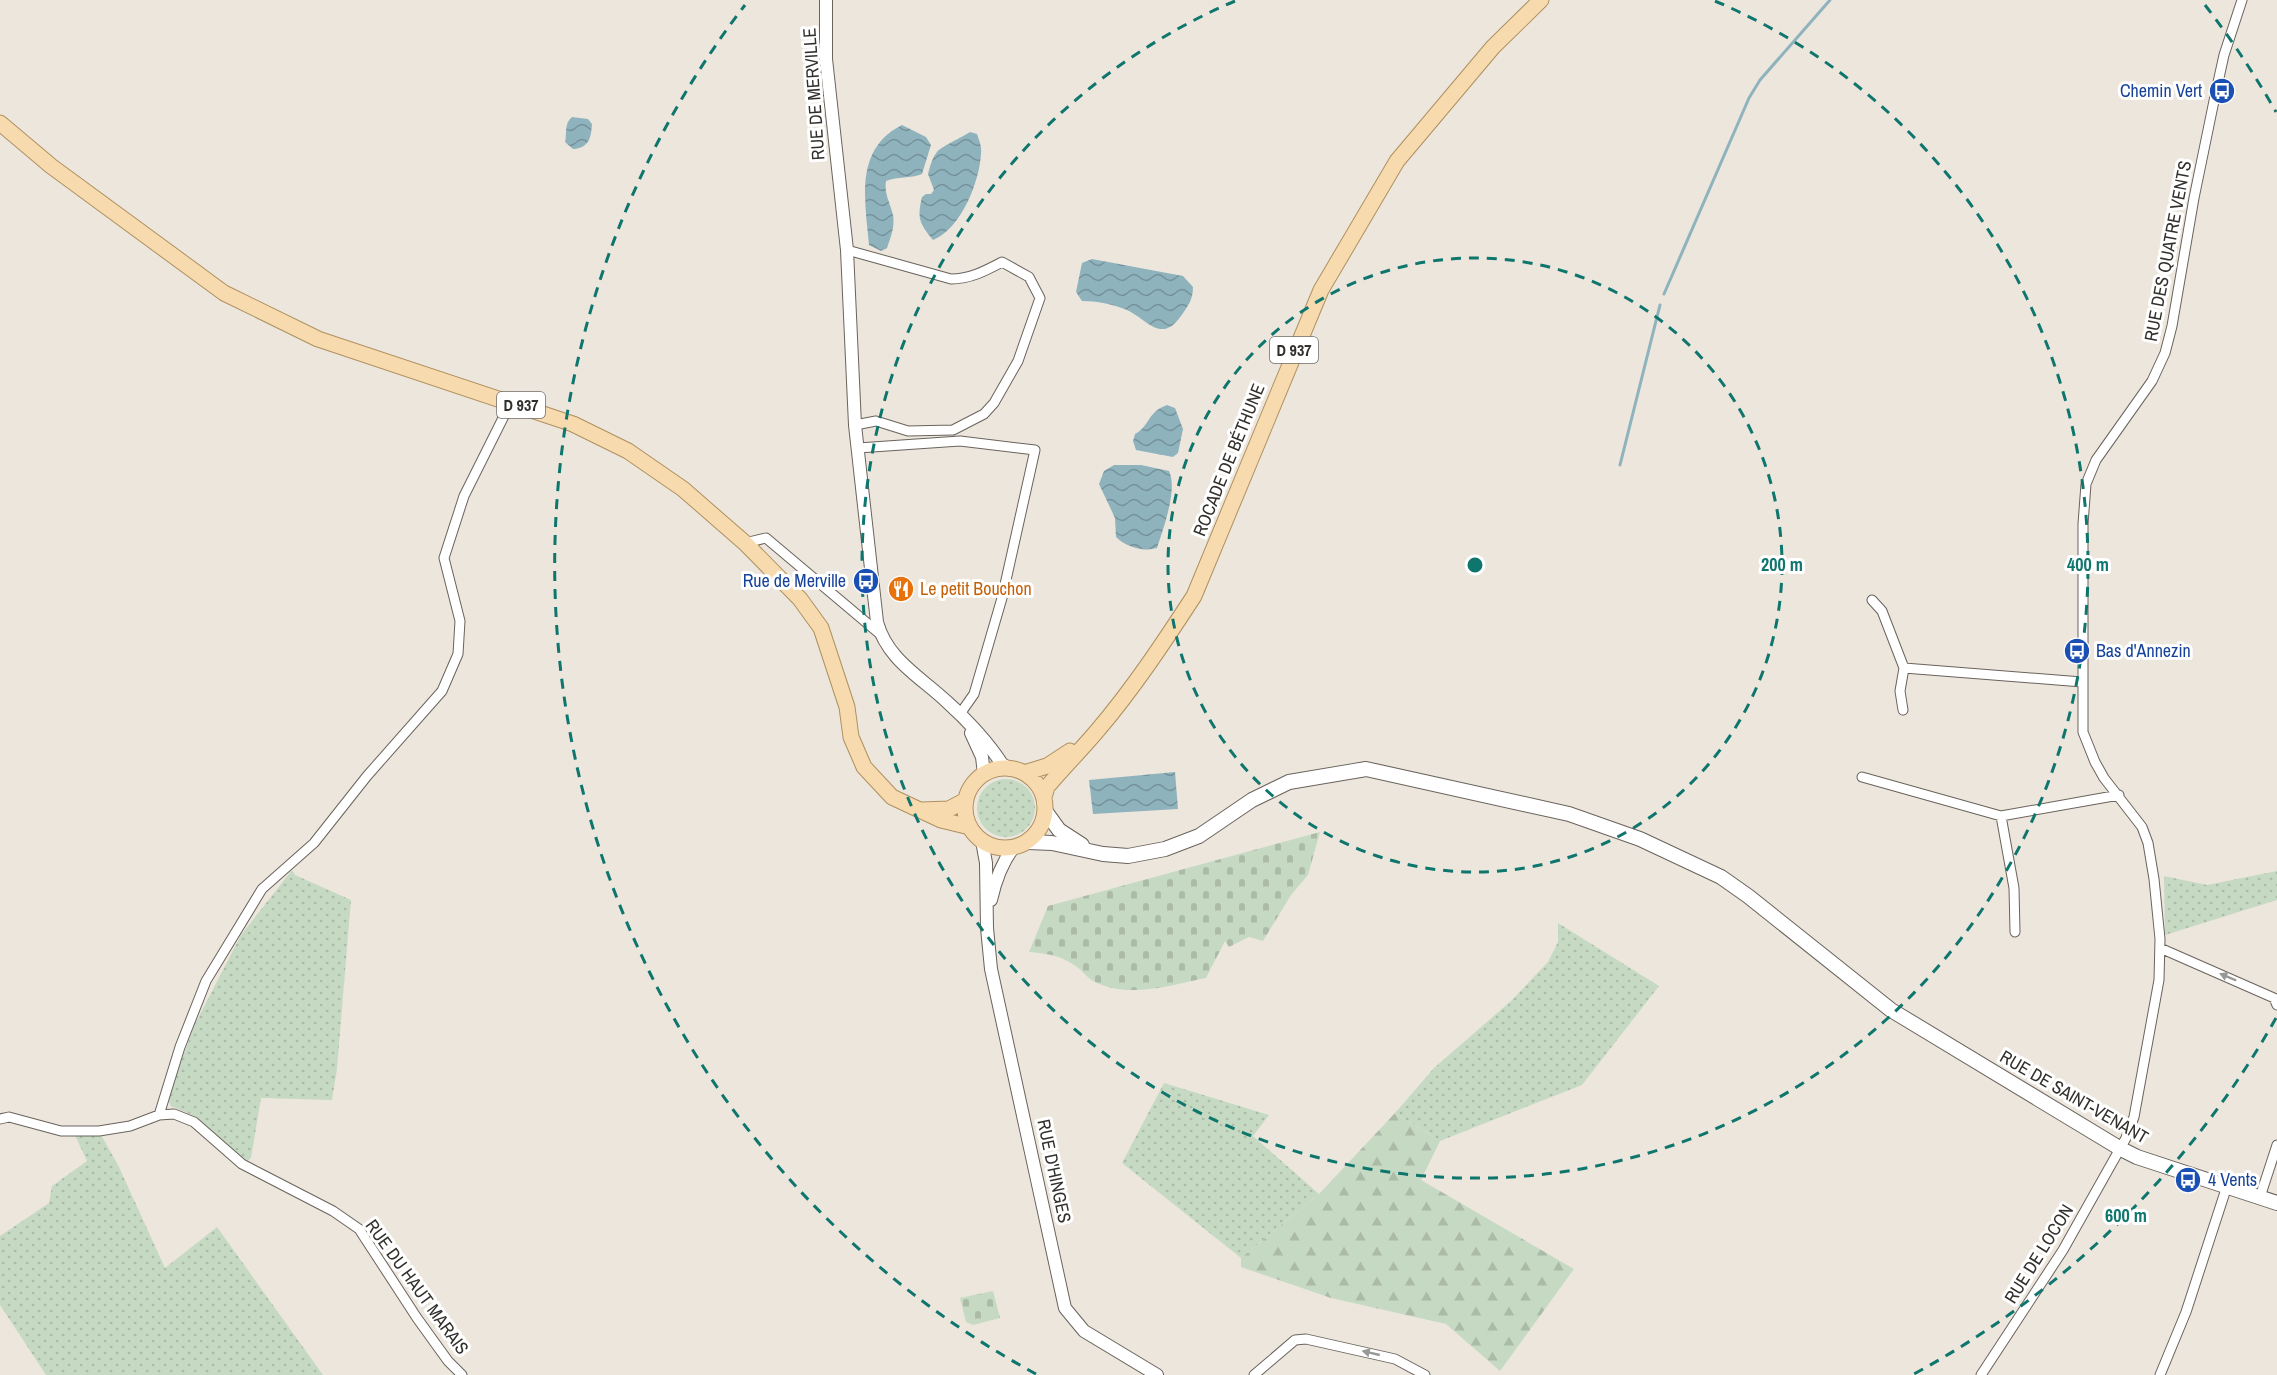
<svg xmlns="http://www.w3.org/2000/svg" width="2277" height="1375" viewBox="0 0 2277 1375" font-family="'Archivo Narrow',sans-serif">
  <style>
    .grass { fill: url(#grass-dots) }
    .forest { fill: url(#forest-firs) }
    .cemetery { fill: url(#cemetery-stones) }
    .water { fill: url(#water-waves) }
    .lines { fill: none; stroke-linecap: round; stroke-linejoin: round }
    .stream { stroke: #8fb3bd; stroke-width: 3 }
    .minor-casing { stroke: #69635c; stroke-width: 11 }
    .tertiary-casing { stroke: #69635c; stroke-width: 14 }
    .secondary-casing { stroke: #69635c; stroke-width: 16 }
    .primary-casing { stroke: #ae905f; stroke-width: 17 }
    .minor { stroke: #fff; stroke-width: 9 }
    .tertiary { stroke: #fff; stroke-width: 12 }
    .secondary { stroke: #fff; stroke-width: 14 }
    .primary { stroke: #f7dbaf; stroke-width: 15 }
    .oneway { fill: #989896 }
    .ring { fill: none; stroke: #0f766e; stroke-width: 3; stroke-dasharray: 10 8 }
    .labels { text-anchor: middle; stroke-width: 6; stroke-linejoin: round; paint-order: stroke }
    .shield { fill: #fff; stroke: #706e6b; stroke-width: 1.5 }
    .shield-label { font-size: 16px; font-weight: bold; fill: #32302c }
    .transit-label { font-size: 18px; fill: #164399; stroke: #fff; text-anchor: end }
    .street-label { font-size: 18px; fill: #32302c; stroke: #fff }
    .food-label { font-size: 18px; fill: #c56008; stroke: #fff; text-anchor: start }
    .centre { fill: #0f766e; stroke: #fff; stroke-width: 3 }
    .ring-label { font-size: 18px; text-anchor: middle; font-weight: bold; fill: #0f766e; stroke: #fff; stroke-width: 6; stroke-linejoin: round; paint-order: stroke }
  </style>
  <defs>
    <pattern id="grass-dots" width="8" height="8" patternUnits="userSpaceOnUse" patternTransform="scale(1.5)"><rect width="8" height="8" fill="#c6dac3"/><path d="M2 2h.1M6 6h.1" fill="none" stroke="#abbba8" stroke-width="1.8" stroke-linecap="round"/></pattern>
    <pattern id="forest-firs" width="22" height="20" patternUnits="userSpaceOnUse" patternTransform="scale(1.5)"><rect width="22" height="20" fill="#c6dac3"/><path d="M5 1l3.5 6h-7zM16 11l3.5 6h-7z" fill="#abbba8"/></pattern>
    <pattern id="cemetery-stones" width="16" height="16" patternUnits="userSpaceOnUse" patternTransform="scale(1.5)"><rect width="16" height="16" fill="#c6dac3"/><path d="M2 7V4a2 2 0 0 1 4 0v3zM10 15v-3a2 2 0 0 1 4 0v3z" fill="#abbba8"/></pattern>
    <pattern id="water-waves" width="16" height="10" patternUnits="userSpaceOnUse" patternTransform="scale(1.5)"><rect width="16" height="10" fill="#8fb3bd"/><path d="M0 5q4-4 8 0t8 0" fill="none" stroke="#75929a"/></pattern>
  </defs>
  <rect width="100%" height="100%" fill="#ede6dd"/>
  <path class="grass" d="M977 808a29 29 0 1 1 58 0a29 29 0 1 1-58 0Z
    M292 870 295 875 351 900 337 1069 332 1100 261 1098 251 1158 247 1161 192 1115 171 1106 167 1098 195 1024 241 935Z
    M2277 871V900L2165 935 2164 876 2207 885Z
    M1558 923 1659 986 1582 1085 1440 1141 1395 1113 1434 1068 1511 1001 1548 962 1558 942Z
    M1164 1083 1269 1115 1253 1136 1319 1194 1241 1258 1122 1163Z
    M73 1131H99L119 1167 165 1268 217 1227 323 1375H46L0 1305V1236L49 1203 52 1186 87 1161Z"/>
  <path class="forest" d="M1395 1113 1440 1141 1421 1180 1574 1269 1500 1371 1446 1324 1331 1298 1241 1267V1258L1319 1194Z"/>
  <path class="cemetery" d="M1320 832 1308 875 1291 895 1263 941 1249 937 1229 947 1225 941 1206 978C1171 985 1130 999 1095 982 1088 979 1083 971 1077 967 1060 955 1049 954 1029 952L1048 906Z
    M993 1291 1000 1318 973 1325 966 1322 960 1298Z"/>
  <path class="water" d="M572 117 588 119 592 124C591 138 589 148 573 149L565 142C567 134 564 123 572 117Z
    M902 125 926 137 931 145 922 174C910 179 898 176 886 181 884 194 890 202 893 215 895 226 891 237 887 248L881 251 869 245C865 200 854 149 902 125Z
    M970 132 977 134C979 140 982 147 981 153 980 181 961 229 933 240 919 223 917 218 922 197L926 194H931L934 190 928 174C930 167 932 158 937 152 940 147 963 137 970 132Z
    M1092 259 1183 276 1193 287C1193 300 1188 306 1181 316 1161 344 1148 320 1127 310 1112 304 1097 301 1082 301L1076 292 1082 263Z
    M1167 405 1175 408 1183 429 1178 453 1173 457 1136 450 1133 441 1135 434C1150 426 1147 412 1167 405Z
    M1114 465H1141L1169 471C1178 490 1163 529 1157 548 1143 552 1126 547 1116 537L1115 518 1099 484 1104 471Z
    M1175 772 1178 809 1093 814 1089 780Z"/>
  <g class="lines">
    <path class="stream" d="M1664 294 1749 98 1760 80 1830 0
      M1620 465 1660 305"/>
    <g class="minor-casing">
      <path id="minor" d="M847 250 951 279C970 279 985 271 1002 262L1029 277 1040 298 1018 361 994 403 984 414 953 430 908 431 876 421 855 425
        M858 448 960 441 1035 450 1002 598 974 694 960 714
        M745 543 766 538 880 634
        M1872 600 1882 611 1904 668 1900 691 1903 710
        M1904 668 2082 682
        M1862 777 2001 816 2119 795
        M2001 816 2014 888 2015 932
        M2160 948 2274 998 2277 1005
        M159 1115 180 1047 206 981 262 889 314 843 367 776 442 691 458 654 460 621 444 558 464 496 511 402
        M0 1119 9 1117 61 1131H99L130 1126 159 1115 174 1114 194 1122 242 1164 333 1211 359 1229 417 1318 448 1361 462 1375
        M2260 1197 2277 1145
        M1254 1375 1295 1340 1306 1339 1395 1359 1425 1375
        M1981 1375 2063 1250 2126 1138 2134 1117 2159 980 2160 939 2154 879 2148 843 2142 827 2104 778 2095 762 2083 732V524L2086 484 2096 460 2152 381 2165 353 2172 326 2194 198 2215 96 2224 55 2242 0
        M2160 1375 2186 1312 2227 1186"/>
    </g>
    <g class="tertiary-casing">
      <path id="tertiary" d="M826 0V59L847 250 855 425 877 622C887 659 919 676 946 701 966 719 987 741 1002 764L1009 768
        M971 733 982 757 984 774
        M982 841 986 863 987 928 991 969 1065 1308 1084 1331 1157 1375
        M991 900C995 882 1002 863 1013 848"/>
    </g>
    <g class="secondary-casing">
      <path id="secondary" d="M1046 812 1059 830 1082 845
        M1028 842 1052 843 1103 854 1128 856 1165 849 1199 836 1252 800 1289 782 1366 769 1569 814 1640 839 1721 877 1748 896 1891 1010 2121 1149 2137 1157 2277 1203"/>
    </g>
    <g class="primary-casing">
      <path id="primary" d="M0 123 51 166 224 293 318 339 573 424 628 451 683 489 745 543 800 599 821 628 847 707 851 737 864 767 892 797 941 820 970 827
        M965 808a40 40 0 1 1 80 0a40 40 0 1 1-80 0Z
        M1024 773 1047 766 1070 751
        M1044 797 1047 787C1063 768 1081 750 1097 731 1133 689 1164 642 1194 596L1321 290 1397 161 1493 47 1541 0
        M922 810 949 809 966 800"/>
    </g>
    <use href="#minor" class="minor"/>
    <use href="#tertiary" class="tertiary"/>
    <use href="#secondary" class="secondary"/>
    <use href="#primary" class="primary"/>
  </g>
  <defs><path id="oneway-solid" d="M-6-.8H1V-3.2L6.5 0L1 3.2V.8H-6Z" transform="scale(1.5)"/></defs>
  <g class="oneway">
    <use href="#oneway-solid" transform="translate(2228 977) rotate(-157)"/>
    <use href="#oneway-solid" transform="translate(1371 1353) rotate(-167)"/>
  </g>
  <g class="ring">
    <circle cx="1475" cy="565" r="307"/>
    <path d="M1715 1A613 613 0 1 1 1235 1"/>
    <path d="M2276 1018A920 920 0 0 1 1914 1374M1036 1374A920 920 0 0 1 745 5M2205 5A920 920 0 0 1 2276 112"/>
  </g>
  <defs>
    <g id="bus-disc" transform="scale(1.35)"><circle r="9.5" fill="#1a4fb4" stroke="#fff"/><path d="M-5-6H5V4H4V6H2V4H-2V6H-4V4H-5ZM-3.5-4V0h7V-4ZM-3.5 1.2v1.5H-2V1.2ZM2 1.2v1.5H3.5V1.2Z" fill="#fff"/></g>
    <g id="restaurant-disc" transform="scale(1.35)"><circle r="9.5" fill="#e8710a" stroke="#fff"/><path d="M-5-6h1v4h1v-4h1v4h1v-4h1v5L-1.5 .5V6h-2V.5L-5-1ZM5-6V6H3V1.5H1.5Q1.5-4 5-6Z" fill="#fff"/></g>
  </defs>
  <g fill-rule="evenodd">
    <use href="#bus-disc" x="2222" y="91"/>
    <use href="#bus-disc" x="866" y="581"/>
    <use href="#restaurant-disc" x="901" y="589"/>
    <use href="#bus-disc" x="2077" y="651"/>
    <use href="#bus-disc" x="2188" y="1180"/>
  </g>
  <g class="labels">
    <g class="shield">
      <rect x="1270" y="337" width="48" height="26" rx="4.5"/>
      <rect x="497" y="392" width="48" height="26" rx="4.5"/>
    </g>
    <g class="shield-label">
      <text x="1294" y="356">D 937</text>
      <text x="521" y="411">D 937</text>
    </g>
    <g class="transit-label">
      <text x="2202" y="97">Chemin Vert</text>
      <text x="846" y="587">Rue de Merville</text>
      <text x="2096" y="657" text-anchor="start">Bas d'Annezin</text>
      <text x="2208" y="1186" text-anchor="start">4 Vents</text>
    </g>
    <g class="street-label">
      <text transform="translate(814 94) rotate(-94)" y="6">RUE DE MERVILLE</text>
      <text transform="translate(2168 251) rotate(-79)" y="6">RUE DES QUATRE VENTS</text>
      <text transform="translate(1229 460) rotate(-68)" y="6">ROCADE DE BÉTHUNE</text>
      <text transform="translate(2074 1097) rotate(30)" y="6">RUE DE SAINT-VENANT</text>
      <text transform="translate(1054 1171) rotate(78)" y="6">RUE D'HINGES</text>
      <text transform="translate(2039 1254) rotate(-58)" y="6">RUE DE LOCON</text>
      <text transform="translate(417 1287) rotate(54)" y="6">RUE DU HAUT MARAIS</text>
    </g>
    <g class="food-label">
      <text x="920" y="595">Le petit Bouchon</text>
    </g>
  </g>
  <circle cx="1475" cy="565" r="9" class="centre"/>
  <g class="ring-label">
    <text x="1782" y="571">200 m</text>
    <text x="2088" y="571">400 m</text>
    <text x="2126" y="1222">600 m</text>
  </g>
</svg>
